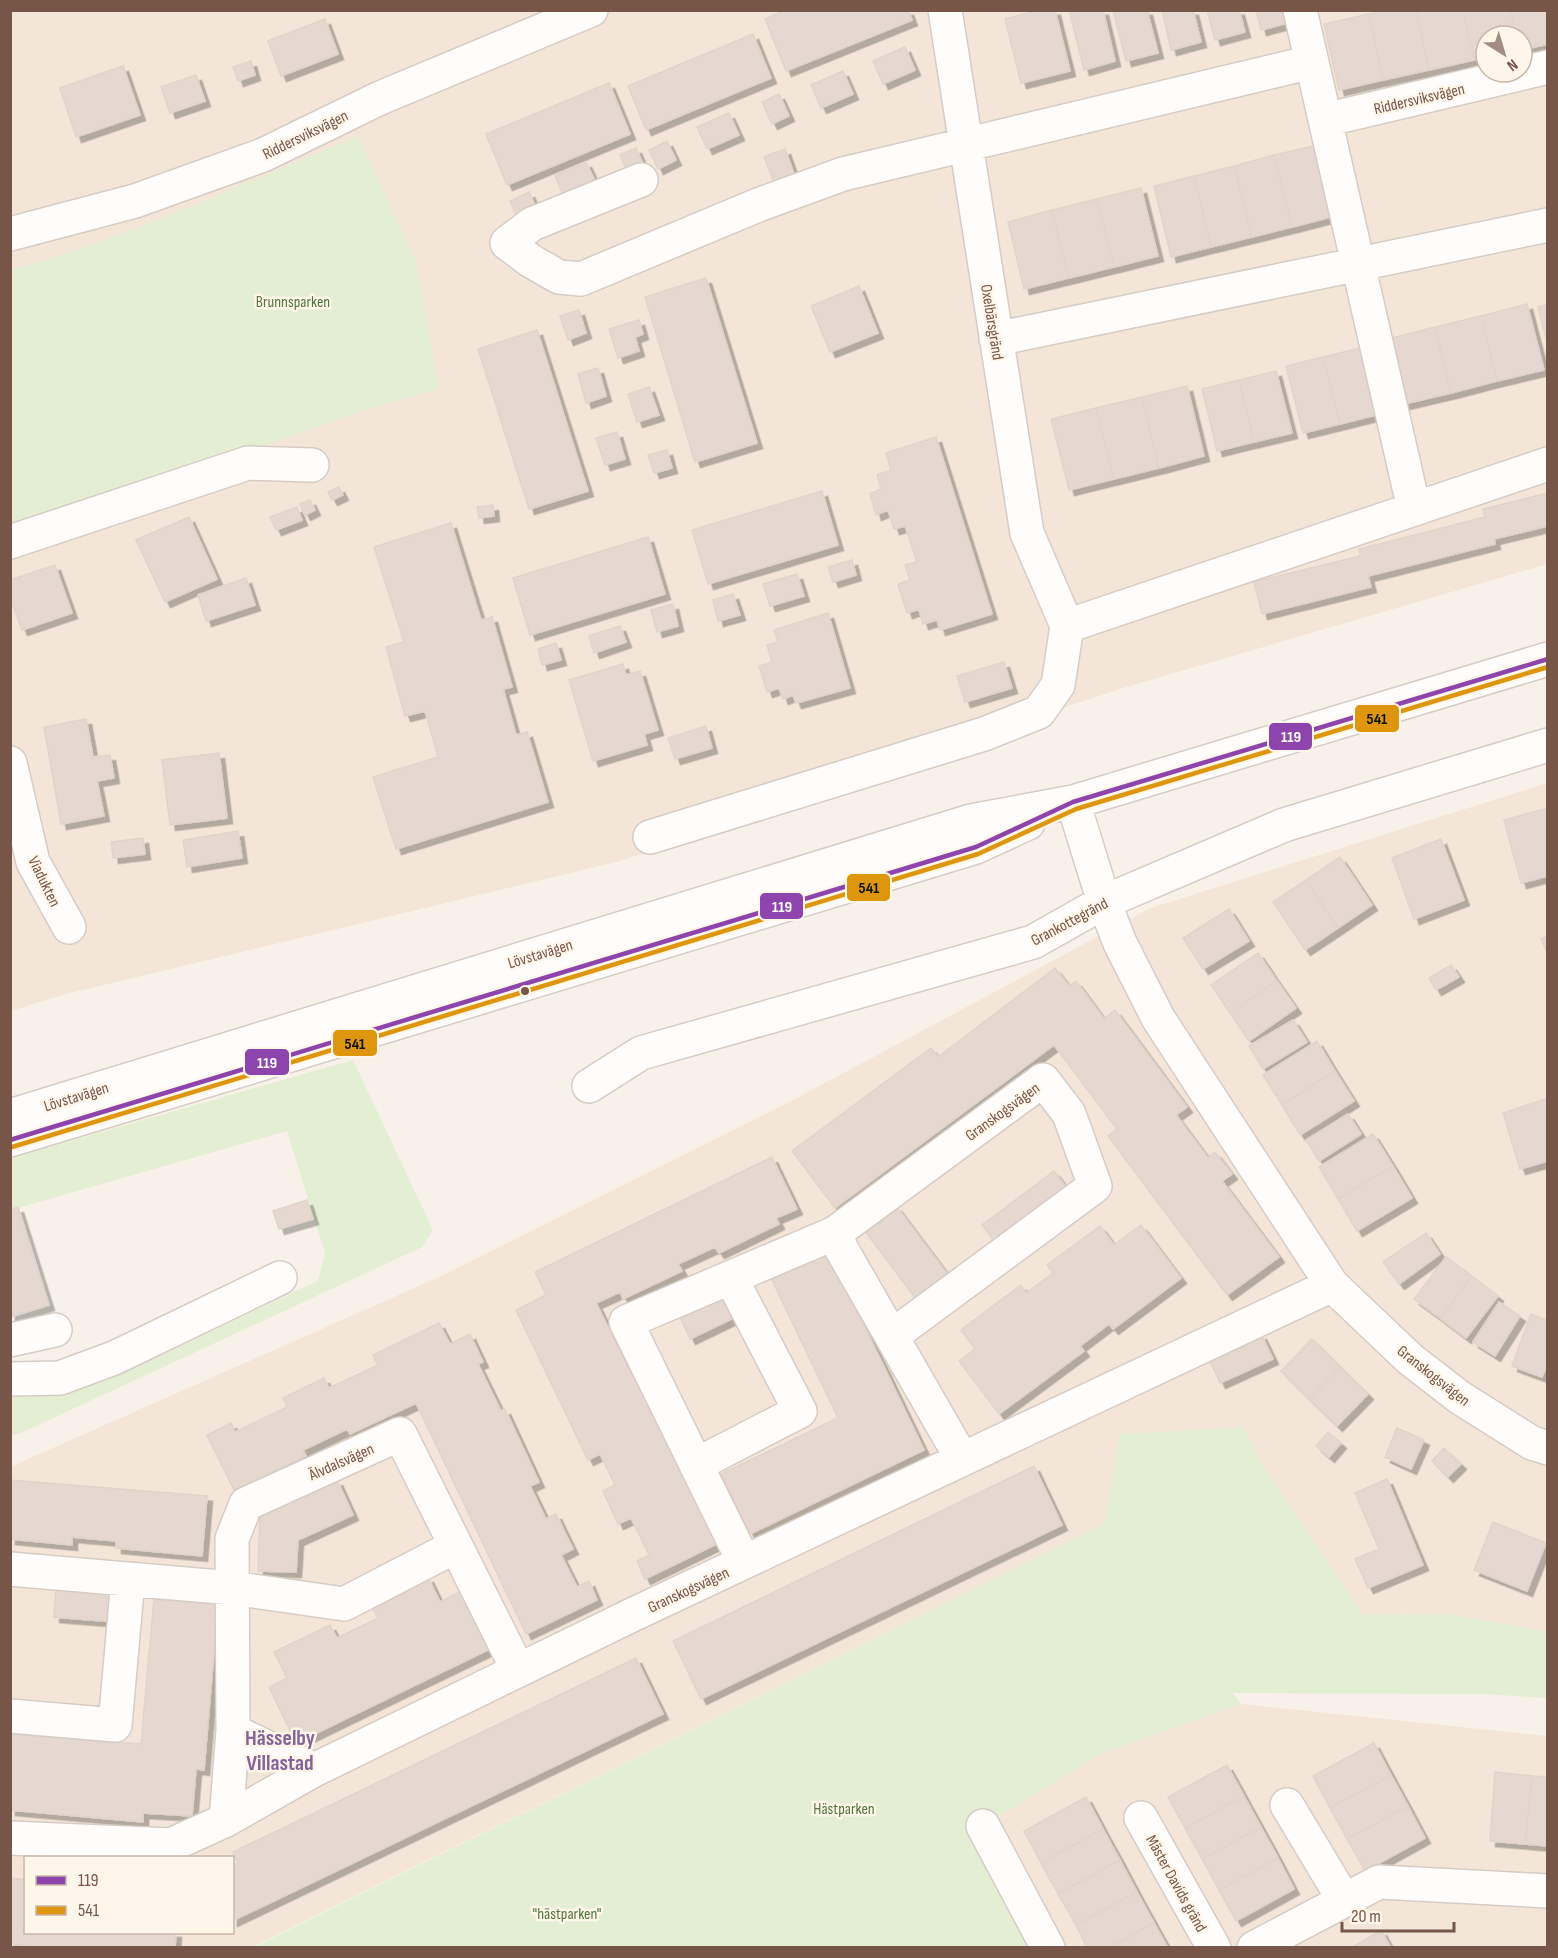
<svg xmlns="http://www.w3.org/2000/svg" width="1558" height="1958" viewBox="0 0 1558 1958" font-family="'Sofia Sans Condensed',sans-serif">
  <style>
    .residential { fill: #f3e6d9; fill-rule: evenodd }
    .green { fill: #e4eed3 }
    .building { fill: #e4d8d0; stroke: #e0d4cb; stroke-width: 1.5; filter: url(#shadow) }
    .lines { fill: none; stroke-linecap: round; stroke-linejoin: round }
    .minor-casing { stroke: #d6ccc6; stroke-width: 36 }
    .minor { stroke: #fefdfc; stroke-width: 33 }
    .bus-1-casing { stroke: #fff6ea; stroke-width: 9 }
    .bus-2-casing { stroke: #fff6ea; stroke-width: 9 }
    .bus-1 { stroke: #8e44ad; stroke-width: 4.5 }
    .bus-2 { stroke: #dd960e; stroke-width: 4.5 }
    .bus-dot { fill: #775648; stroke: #fff6ea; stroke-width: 2 }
    .labels { text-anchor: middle; stroke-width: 5; stroke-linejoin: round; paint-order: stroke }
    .street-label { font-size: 16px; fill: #775648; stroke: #fff6ea }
    .park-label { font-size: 16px; fill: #51773c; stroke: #fff6ea }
    .district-label { font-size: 22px; font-weight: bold; fill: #85639b; stroke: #fff6ea }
    .line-badge { stroke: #fff6ea; stroke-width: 2 }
    .badge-label { font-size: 16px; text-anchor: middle; font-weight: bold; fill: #fff }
    .pale-badge-label { font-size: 16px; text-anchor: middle; font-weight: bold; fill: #111 }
  </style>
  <defs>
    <filter id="shadow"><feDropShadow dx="5.5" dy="5.5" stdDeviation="0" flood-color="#0004"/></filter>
  </defs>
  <rect width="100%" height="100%" fill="#f7f1e9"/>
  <path class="residential" d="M10 11H1547V564L1123 688 984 734 964 757 616 862 62 995 11 1011ZM1486 36H1522V72H1486Z
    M1547 783V1631L1445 1614 1363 1615 1264 1467 1243 1427 1104 1524 253 1947H11L10 1467 439 1277 797 1098 1151 908ZM26 1858H232V1932H26Z
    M1241 1704 1547 1736V1947H1040L983 1826 1101 1754Z"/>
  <path class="green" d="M358 136 416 261 439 389 363 411 11 535V270C130 237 243 184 358 136Z
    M353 1060 433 1230 422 1247 23 1432 11 1436 10 1388H69L101 1383 318 1281 325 1253 287 1131 11 1210V1158Z
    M1243 1427 1264 1467 1363 1615 1445 1614 1547 1631V1698L1483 1694 1233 1693 1241 1704 1101 1754 983 1826 1040 1947 253 1948 1104 1524 1120 1434Z"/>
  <path class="building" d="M786 10H908L912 20 786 71 765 19Z
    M1039 10H1055L1070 71 1021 83 1005 19Z
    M1069 10H1103L1115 61 1084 70Z
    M1113 10H1147L1158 53 1126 61Z
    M1162 10H1193L1201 42 1171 50Z
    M1207 10H1239L1245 32 1215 40Z
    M1256 10H1289L1292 22 1261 30Z
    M1387 10H1416L1429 70 1383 80 1369 14Z
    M1416 10H1463L1474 60 1429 70Z
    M1463 10H1510L1516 36H1486V58L1474 60Z
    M1510 10H1548V44L1522 50V36H1516Z
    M1369 14 1383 80 1339 90 1324 24Z
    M325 19 338 54 281 76 268 41Z
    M753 34 771 78 646 130 628 86Z
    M905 47 915 70 883 84 873 61Z
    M251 61 255 75 238 81 233 67Z
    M123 66 140 115 76 137 60 88Z
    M843 71 853 94 821 108 811 85Z
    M196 75 205 101 170 113 161 87Z
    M609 83 630 134 507 185 486 134Z
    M779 94 789 116 772 124 762 102Z
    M729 113 739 135 707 149 697 127Z
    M667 141 676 160 658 169 649 150Z
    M1314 146 1331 217 1292 227 1274 155Z
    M636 148 643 164 627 171 620 155Z
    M785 149 795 177 775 185 764 157Z
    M1274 155 1292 227 1252 237 1234 166Z
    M586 162 597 185 565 199 555 176Z
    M1234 166 1252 237 1211 247 1194 176Z
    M1194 176 1211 247 1171 257 1154 186Z
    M1141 188 1158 256 1114 267 1097 199Z
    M529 192 537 209 517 217 510 201Z
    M1097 199 1114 267 1069 278 1052 210Z
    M1052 210 1069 278 1024 289 1008 222Z
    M706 278 757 443 695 462 645 297Z
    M859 286 878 333 830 352 811 306Z
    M1527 304 1544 370 1497 381 1481 316Z
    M1548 304V346L1538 307Z
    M579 310 586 333 568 340 560 316Z
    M1481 316 1497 381 1451 393 1435 327Z
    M639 320 643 334 635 337 639 351 618 358 609 329Z
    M1435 327 1451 393 1404 404 1388 339Z
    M537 330 588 491 529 509 478 349Z
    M1360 348 1376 415 1340 424 1323 357Z
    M1323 357 1340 424 1303 433 1286 366Z
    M598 368 606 396 586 403 578 374Z
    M1276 371 1292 433 1254 442 1239 380Z
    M1239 380 1254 442 1217 451 1202 389Z
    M1187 386 1204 456 1159 468 1142 397Z
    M649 387 659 415 637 422 628 394Z
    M1142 397 1159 468 1114 479 1096 408Z
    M1096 408 1114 479 1069 490 1051 419Z
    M617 432 625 459 605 465 596 438Z
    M936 437 992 614 940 630 937 620 923 624 919 609 907 613 898 584 910 580 905 565 917 562 905 526 894 529 888 510 876 515 870 494 881 489 877 475 891 470 886 453Z
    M667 450 672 468 654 473 648 455Z
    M339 487 343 495 332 500 328 492Z
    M822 491 838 545 708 584 692 530Z
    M1548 493V526L1494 539 1495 544 1368 576 1371 587 1262 614 1254 582 1360 556 1359 549 1485 517 1483 509Z
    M310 500 315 510 305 515 300 504Z
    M493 505 494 516 479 518 477 507Z
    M297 507 302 520 276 530 270 517Z
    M189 517 217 579 165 602 136 540Z
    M451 523 481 620 492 617 512 687 503 689 516 735 527 732 548 802 396 849 373 777 438 757 425 711 405 716 386 647 404 642 374 547Z
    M648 537 665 594 530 635 513 578Z
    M852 560 856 575 833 582 828 567Z
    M55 565 72 613 22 630 10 597V580Z
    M797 574 804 596 770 606 763 584Z
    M246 578 255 605 206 621 198 595Z
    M733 594 740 615 718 621 713 600Z
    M673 604 678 626 657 632 651 610Z
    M828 613 850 688 796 703 793 695 783 699 779 688 767 692 759 666 772 662 767 645 778 642 774 630Z
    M620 626 626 642 594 653 589 636Z
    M556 643 561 660 542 665 538 649Z
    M1004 662 1012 688 965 702 957 676Z
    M623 664 626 675 640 671 658 730 644 734 647 745 593 761 569 680Z
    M86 719 93 757 110 755 114 778 97 781 104 816 61 824 44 727Z
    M706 726 712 748 675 759 668 738Z
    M219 753 227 818 170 825 162 760Z
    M1548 808V876L1521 883 1504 820Z
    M238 831 242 858 187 867 183 840Z
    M143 838 145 854 113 858 111 842Z
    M1441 839 1464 900 1414 919 1392 858Z
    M1340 857 1372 905 1338 928 1306 880Z
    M1306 880 1338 928 1305 950 1273 902Z
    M1229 909 1249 941 1203 969 1183 938Z
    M1548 936V955L1541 939Z
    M1258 953 1277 981 1230 1013 1211 985Z
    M1451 965 1459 977 1436 990 1429 978Z
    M1055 968 1069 986 1076 981 1104 1019 1115 1010 1187 1107 1176 1115 1208 1158 1215 1152 1232 1174 1222 1181 1279 1257 1227 1295 1108 1136 1117 1129 1054 1045 835 1208 792 1151 931 1048 938 1057Z
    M1277 981 1296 1008 1249 1041 1230 1013Z
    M1293 1020 1307 1042 1263 1069 1249 1046Z
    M1317 1041 1335 1071 1282 1105 1263 1075Z
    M1335 1071 1354 1101 1300 1135 1282 1105Z
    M1548 1098V1161L1520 1169 1503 1113Z
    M1348 1114 1361 1134 1319 1161 1306 1140Z
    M1373 1134 1393 1166 1338 1199 1319 1167Z
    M772 1157 797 1209 776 1218 779 1224 719 1253 715 1247 678 1264 682 1271 623 1299 620 1292 596 1303 628 1368 637 1363 723 1541 645 1579 637 1561 649 1555 631 1518 618 1524 603 1491 615 1485 600 1454 588 1460 516 1310 546 1295 535 1272Z
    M1393 1166 1412 1198 1357 1231 1338 1199Z
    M1054 1171 1072 1195 1000 1249 982 1225Z
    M307 1200 313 1219 279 1229 273 1211Z
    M896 1206 951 1279 919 1303 864 1230Z
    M18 1207 49 1305 10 1317V1210Z
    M1141 1225 1181 1278 1113 1329 1109 1324 1080 1346 1084 1351 999 1414 959 1361 975 1349 961 1330 1021 1285 1026 1293 1053 1273 1047 1265 1100 1226 1114 1245Z
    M1426 1233 1440 1254 1399 1284 1383 1262Z
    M829 1253 924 1450 750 1534 721 1474 838 1418 772 1280Z
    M1446 1257 1472 1276 1440 1318 1414 1299Z
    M1472 1276 1498 1296 1466 1338 1440 1318Z
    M730 1287 742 1314 690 1339 678 1312Z
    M1499 1302 1520 1316 1495 1356 1473 1342Z
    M1531 1314 1548 1321V1363L1542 1377 1512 1366Z
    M439 1323 450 1344 470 1334 483 1362 478 1364 501 1411 505 1409 539 1482 530 1486 546 1519 556 1514 573 1549 561 1555 577 1587 589 1581 597 1600 526 1634 416 1403 350 1434 347 1429 303 1450 306 1456 234 1490 207 1435 231 1423 235 1432 287 1407 283 1398 324 1378 329 1388 378 1365 373 1355Z
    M1261 1334 1273 1359 1220 1383 1209 1358Z
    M1312 1339 1340 1367 1309 1399 1281 1371Z
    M1340 1367 1368 1394 1337 1426 1309 1399Z
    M1397 1428 1424 1440 1411 1469 1385 1457Z
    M1328 1432 1341 1443 1329 1457 1316 1446Z
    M1444 1448 1461 1464 1448 1477 1432 1461Z
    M1034 1466 1062 1525 701 1699 673 1641Z
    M1387 1479 1423 1565 1368 1588 1355 1559 1379 1549 1355 1493Z
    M10 1480 207 1496 202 1556 116 1548V1541L72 1537V1545L10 1539Z
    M337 1480 353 1515 298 1540 296 1572 258 1571 260 1514Z
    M1493 1522 1546 1543 1527 1591 1474 1570Z
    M428 1577 440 1602 462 1591 490 1649 296 1743 269 1687 287 1678 274 1652 330 1625 337 1638 378 1618 371 1605Z
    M56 1588 118 1593 115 1622 54 1617Z
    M154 1598 218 1603 204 1770 196 1769 192 1816 143 1813V1822L10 1810V1733L141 1744Z
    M636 1658 663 1714 232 1921V1866L238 1863 233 1852Z
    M1374 1743 1391 1775 1330 1808 1313 1776Z
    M1227 1765 1244 1796 1185 1828 1168 1797Z
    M1495 1772 1532 1776 1525 1844 1490 1841Z
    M1391 1775 1408 1806 1347 1839 1330 1808Z
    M1532 1776 1548 1777V1846L1525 1844Z
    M1244 1796 1261 1827 1202 1859 1185 1828Z
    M1086 1797 1103 1829 1041 1863 1024 1831Z
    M1408 1806 1425 1838 1365 1871 1347 1839Z
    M1261 1827 1278 1858 1219 1890 1202 1859Z
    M1103 1829 1120 1860 1058 1894 1041 1863Z
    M1278 1858 1294 1889 1236 1921 1219 1890Z
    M1120 1860 1137 1892 1076 1925 1058 1894Z
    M10 1878 26 1880V1932H176L175 1948H48L10 1944Z
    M1137 1892 1154 1923 1109 1948H1087L1076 1925Z
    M1154 1923 1168 1948H1109Z
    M1381 1930 1391 1948H1351Z"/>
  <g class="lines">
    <g class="minor-casing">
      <path id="minor" d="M945 10 1027 533 1067 626
        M1300 10 1414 509
        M1325 120 1548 67
        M641 180 532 224 507 243 531 261 559 277 581 279 758 205 843 174 1312 62
        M10 234 135 201 263 155 380 98 591 10
        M996 339 1548 225
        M10 542 248 463 312 465
        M1067 626 1548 464
        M10 763 33 862 69 927
        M1073 802 1104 902 1120 943 1158 1018 1332 1285 1410 1359 1459 1397 1532 1443 1548 1448
        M650 837 984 734 1039 712 1058 685 1067 626
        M589 1086 641 1053 1033 942 1104 902 1284 825 1548 745
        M10 1116 971 821 1073 802 1548 659
        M10 1140 976 847 1028 823
        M835 1233 842 1250 962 1459
        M10 1340 55 1330
        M10 1379 60 1378 114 1358 280 1278
        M696 1465 800 1411 731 1278
        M744 1562 626 1322 835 1233 1043 1080 1069 1114 1095 1186 892 1336
        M10 1569 232 1588 344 1604 456 1546
        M10 1716 115 1725 128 1579
        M233 1731 232 1539 246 1504 400 1434 518 1670
        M1287 1805 1344 1900
        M1141 1818 1214 1948
        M226 1820 314 1770
        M983 1826 1048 1948
        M10 1838 171 1845 226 1820 233 1731 314 1770 632 1615 1332 1285
        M1254 1948 1379 1882 1548 1891"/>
    </g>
    <use href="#minor" class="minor"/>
    <g class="bus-1-casing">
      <path id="bus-1" d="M10 1140 976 847 1073 802 1548 659"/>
    </g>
    <g class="bus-2-casing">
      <path id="bus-2" d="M12 1147 978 854 1076 809 1548 667"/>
    </g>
    <use href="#bus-1" class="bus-1"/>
    <use href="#bus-2" class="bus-2"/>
  </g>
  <circle class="bus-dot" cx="525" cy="991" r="5"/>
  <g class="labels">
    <g class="street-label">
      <text transform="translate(1419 98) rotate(-13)" y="6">Riddersviksvägen</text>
      <text transform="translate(305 134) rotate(-26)" y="6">Riddersviksvägen</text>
      <text transform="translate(993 322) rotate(81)" y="6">Oxelbärsgränd</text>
      <text transform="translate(45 881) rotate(64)" y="6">Viadukten</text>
      <text transform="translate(1069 921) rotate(-28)" y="6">Grankottegränd</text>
      <text transform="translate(540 953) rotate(-17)" y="6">Lövstavägen</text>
      <text transform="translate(76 1096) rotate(-17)" y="6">Lövstavägen</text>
      <text transform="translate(1002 1111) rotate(-36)" y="6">Granskogsvägen</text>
      <text transform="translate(1434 1375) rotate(38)" y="6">Granskogsvägen</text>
      <text transform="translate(341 1461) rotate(-24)" y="6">Älvdalsvägen</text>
      <text transform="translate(688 1589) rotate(-25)" y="6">Granskogsvägen</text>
      <text transform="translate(1177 1883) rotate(61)" y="6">Mäster Davids gränd</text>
    </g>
    <g class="park-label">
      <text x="293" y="307">Brunnsparken</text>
      <text x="844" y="1814">Hästparken</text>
      <text x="567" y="1919">"hästparken"</text>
    </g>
    <g class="district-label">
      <text x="280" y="1745">Hässelby<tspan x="280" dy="25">Villastad</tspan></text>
    </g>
  </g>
  <g class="line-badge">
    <rect x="1354" y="704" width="46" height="29" rx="6" fill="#dd960e"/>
    <rect x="1268" y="722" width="45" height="29" rx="6" fill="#8e44ad"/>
    <rect x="846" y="873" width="45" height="29" rx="6" fill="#dd960e"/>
    <rect x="759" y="892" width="45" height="28" rx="6" fill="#8e44ad"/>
    <rect x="332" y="1029" width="46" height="28" rx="6" fill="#dd960e"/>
    <rect x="244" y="1048" width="46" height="28" rx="6" fill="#8e44ad"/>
  </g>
  <g class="badge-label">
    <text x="1291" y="742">119</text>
    <text x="782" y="912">119</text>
    <text x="267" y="1068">119</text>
  </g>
  <g class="pale-badge-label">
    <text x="1377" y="724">541</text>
    <text x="869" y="893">541</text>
    <text x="355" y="1049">541</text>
  </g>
  <rect width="1558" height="1958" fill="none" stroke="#775648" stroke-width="24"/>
  <rect x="24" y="1856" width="210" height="78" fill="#fff6ea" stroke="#c9b6a9" stroke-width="1.5"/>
  <rect x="36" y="1876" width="30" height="9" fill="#8e44ad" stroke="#c9b6a9" stroke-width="1.5"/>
  <text x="78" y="1886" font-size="18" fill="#775648">119</text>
  <rect x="36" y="1906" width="30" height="9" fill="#dd960e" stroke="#c9b6a9" stroke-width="1.5"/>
  <text x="78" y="1916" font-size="18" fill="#775648">541</text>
  <g transform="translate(1504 54) rotate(143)"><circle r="28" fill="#fff6ea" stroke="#c9b6a9" stroke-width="1.5"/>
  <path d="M0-4.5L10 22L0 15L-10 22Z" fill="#a48c80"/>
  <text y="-9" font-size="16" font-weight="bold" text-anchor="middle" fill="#775648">N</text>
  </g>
  <path d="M1342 1922v9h112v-9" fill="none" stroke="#775648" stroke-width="3"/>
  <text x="1351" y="1922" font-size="18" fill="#775648" stroke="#fff6ea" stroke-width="4.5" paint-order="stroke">20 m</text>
</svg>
